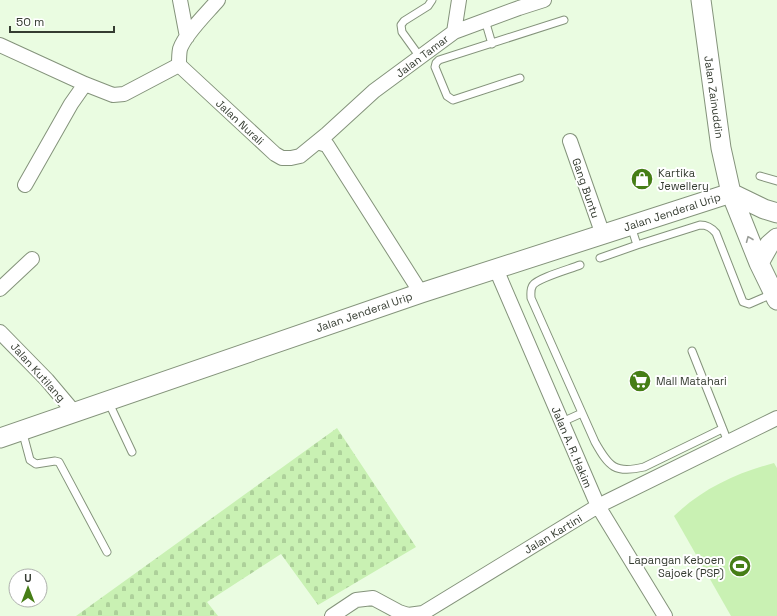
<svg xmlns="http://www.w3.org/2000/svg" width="777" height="616" viewBox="0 0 777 616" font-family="'Space Grotesk',sans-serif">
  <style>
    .cemetery { fill: url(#cemetery-stones) }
    .pitch { fill: #c9f1b3 }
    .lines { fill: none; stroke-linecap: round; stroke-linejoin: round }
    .lane-casing { stroke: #84937b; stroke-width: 9 }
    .street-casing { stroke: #84937b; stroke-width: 16 }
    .secondary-casing { stroke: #84937b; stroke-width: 21 }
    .lane { stroke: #fff; stroke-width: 7 }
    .street { stroke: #fff; stroke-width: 14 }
    .secondary { stroke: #fff; stroke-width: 19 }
    .oneway { stroke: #9a9e98 }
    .labels { text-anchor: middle; stroke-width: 4; stroke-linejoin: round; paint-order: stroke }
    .street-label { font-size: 11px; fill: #353c31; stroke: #fff }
    .poi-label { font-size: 11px; fill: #353c31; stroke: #fff; text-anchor: start }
  </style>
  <defs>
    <pattern id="cemetery-stones" width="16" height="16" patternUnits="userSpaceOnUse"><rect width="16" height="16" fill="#c9f1b3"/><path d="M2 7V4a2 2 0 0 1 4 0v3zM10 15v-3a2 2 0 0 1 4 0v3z" fill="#add09a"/></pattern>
  </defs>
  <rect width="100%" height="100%" fill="#eafce1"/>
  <path class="cemetery" d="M337 428 416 547 318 605 281 554 207 602 218 616H76Z"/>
  <path class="pitch" d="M774 463 777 468V616H731L674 516C702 489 736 473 774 463Z"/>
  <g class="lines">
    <g class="lane-casing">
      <path id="lane" d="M485 20 492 44
        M420 57 402 32 401 25 404 21 428 6 432 0
        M520 78 453 100 447 96 435 67 436 63 439 60 564 20
        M760 176 777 181
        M631 226 637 245
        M600 258 637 245 700 225C707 225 711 227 716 233L743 302 749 304 772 294
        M580 265C570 269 538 278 533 285 530 289 531 294 531 298L595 442C609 467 615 474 644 467L722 429
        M692 351 728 442
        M108 401 132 452
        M562 422 582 413
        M22 430 30 460 36 464 55 461 59 462 107 552"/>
    </g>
    <g class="street-casing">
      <path id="street" d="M180 0 187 37
        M454 32 459 0
        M0 45 85 84 113 95 124 94 179 65 275 154 282 158H291L300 156 327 134 374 91 454 32 519 8 544 0
        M179 65C179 60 179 54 180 49 185 34 207 13 218 0
        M570 141 603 235
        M317 142 327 145 421 293
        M25 185 71 104 85 84
        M496 269 598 506 665 616
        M0 289 32 259
        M0 332 47 380 74 412
        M332 616 356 600 373 598 399 612 408 615 423 613 598 506 777 418"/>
    </g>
    <g class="secondary-casing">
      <path id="secondary" d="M701 0 721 148 731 193 759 263 777 300
        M731 193 764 209 777 213
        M759 263 769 245 777 238
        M0 438 421 293 731 193"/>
    </g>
    <use href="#lane" class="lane"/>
    <use href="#street" class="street"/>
    <use href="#secondary" class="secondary"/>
  </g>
  <defs><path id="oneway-chevron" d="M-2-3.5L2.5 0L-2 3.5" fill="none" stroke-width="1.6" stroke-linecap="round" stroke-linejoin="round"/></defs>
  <use class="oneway" href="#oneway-chevron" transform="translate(749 239) rotate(-112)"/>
  <defs>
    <g id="shop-disc" transform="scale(1.15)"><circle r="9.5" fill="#467e16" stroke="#fff"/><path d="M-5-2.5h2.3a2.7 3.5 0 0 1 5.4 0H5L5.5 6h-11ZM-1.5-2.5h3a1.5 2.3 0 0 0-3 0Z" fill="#fff"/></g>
    <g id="supermarket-disc" transform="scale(1.15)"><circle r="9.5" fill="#467e16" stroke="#fff"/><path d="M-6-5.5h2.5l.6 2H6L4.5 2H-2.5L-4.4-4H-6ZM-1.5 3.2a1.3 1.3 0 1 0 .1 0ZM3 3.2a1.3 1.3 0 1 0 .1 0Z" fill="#fff"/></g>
    <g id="stadium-disc" transform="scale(1.15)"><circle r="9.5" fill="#467e16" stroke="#fff"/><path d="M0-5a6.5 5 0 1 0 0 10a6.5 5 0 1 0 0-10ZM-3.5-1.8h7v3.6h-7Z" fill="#fff"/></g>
  </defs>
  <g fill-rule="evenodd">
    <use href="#shop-disc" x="642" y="179"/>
    <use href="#supermarket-disc" x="640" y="381"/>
    <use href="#stadium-disc" x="740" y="566"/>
  </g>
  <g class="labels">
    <g class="street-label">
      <text transform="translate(422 56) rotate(-37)" y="4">Jalan Tamar</text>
      <text transform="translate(714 97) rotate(82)" y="4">Jalan Zainuddin</text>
      <text transform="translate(240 122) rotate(43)" y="4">Jalan Nurali</text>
      <text transform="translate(586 188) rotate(71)" y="4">Gang Buntu</text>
      <text transform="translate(672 212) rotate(-18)" y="4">Jalan Jenderal Urip</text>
      <text transform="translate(364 312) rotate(-19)" y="4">Jalan Jenderal Urip</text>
      <text transform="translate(38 372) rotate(48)" y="4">Jalan Kutilang</text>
      <text transform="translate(572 447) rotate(67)" y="4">Jalan A. R. Hakim</text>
      <text transform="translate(553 534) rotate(-31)" y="4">Jalan Kartini</text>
    </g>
    <g class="poi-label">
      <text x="658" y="177">Kartika<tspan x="658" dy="13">Jewellery</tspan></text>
      <text x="656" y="385">Mall Matahari</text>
      <text x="724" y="564" text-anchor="end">Lapangan Keboen<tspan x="724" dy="13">Sajoek (PSP)</tspan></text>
    </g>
  </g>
  <g transform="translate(28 588)"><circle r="19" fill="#ffffff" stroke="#aeb1ad"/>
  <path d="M0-3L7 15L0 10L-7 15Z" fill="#467e16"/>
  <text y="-6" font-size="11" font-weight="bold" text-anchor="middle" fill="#353c31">U</text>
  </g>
  <path d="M10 26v6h104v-6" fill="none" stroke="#353c31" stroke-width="2"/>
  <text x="16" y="26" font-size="12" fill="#353c31" stroke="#ffffff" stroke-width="3" paint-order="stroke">50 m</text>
</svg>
